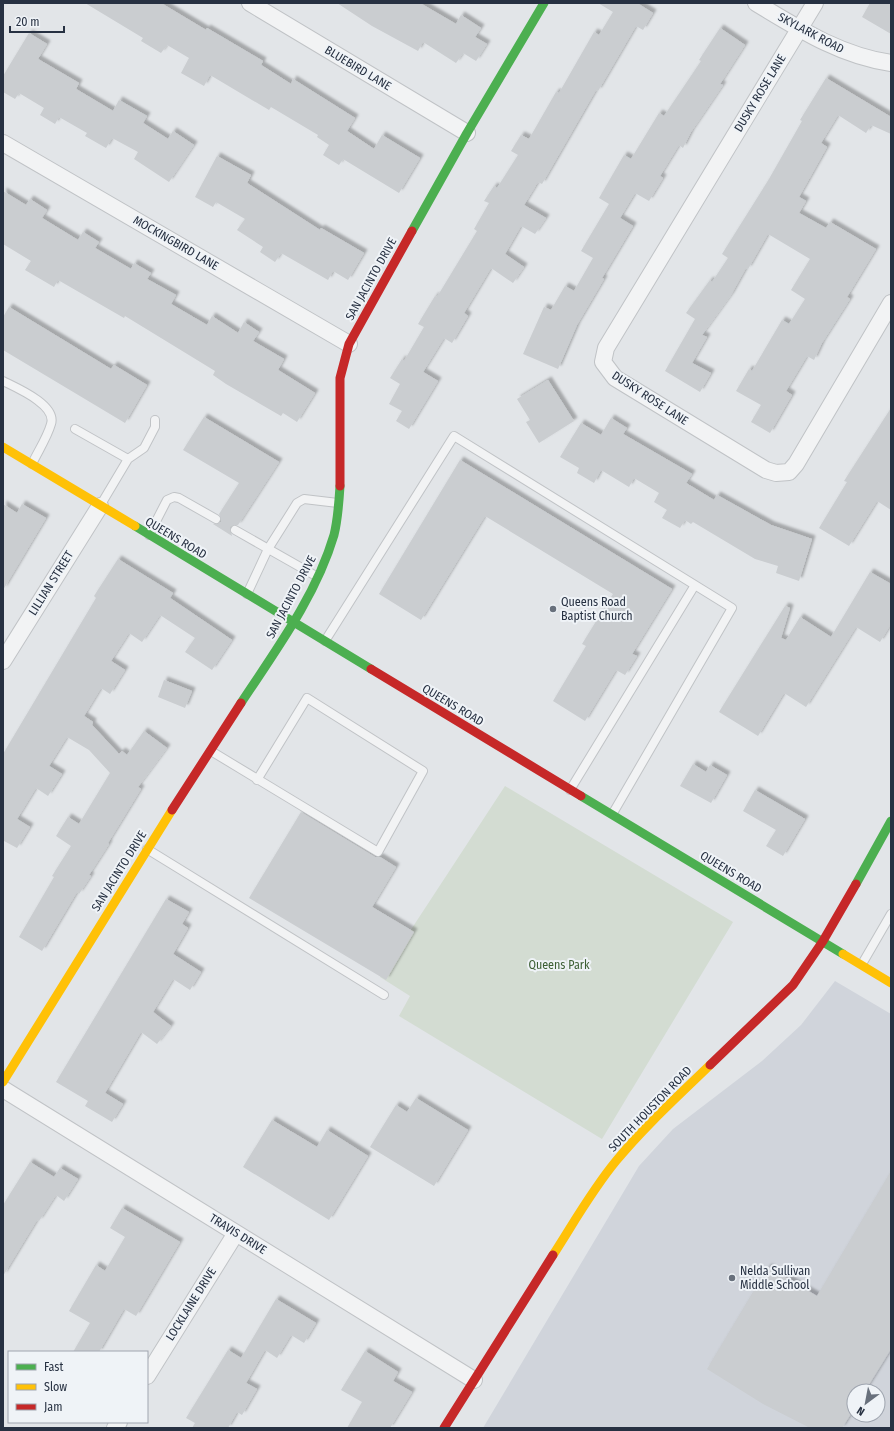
<svg xmlns="http://www.w3.org/2000/svg" width="894" height="1431" viewBox="0 0 894 1431" font-family="'Fira Sans Condensed',sans-serif">
  <style>
    .built { fill: #d0d4db; fill-rule: evenodd }
    .green { fill: #d3dcd2 }
    .building { fill: #cacdd0; filter: url(#shadow) }
    .lines { fill: none; stroke-linecap: round; stroke-linejoin: round }
    .lane-casing { stroke: #c0c3c6; stroke-width: 10 }
    .street-casing { stroke: #c0c3c6; stroke-width: 18 }
    .lane { stroke: #f2f3f4; stroke-width: 8 }
    .street { stroke: #f2f3f4; stroke-width: 16 }
    .fast { stroke: #4caf50; stroke-width: 9 }
    .slow { stroke: #ffc107; stroke-width: 9 }
    .jam { stroke: #c62828; stroke-width: 9 }
    .poi-dot { fill: #68707c; stroke: #eff3f7; stroke-width: 1.5 }
    .labels { text-anchor: middle; stroke-width: 4; stroke-linejoin: round; paint-order: stroke }
    .street-label { font-size: 12px; fill: #273142; stroke: #eff3f7 }
    .poi-label { font-size: 12px; fill: #273142; stroke: #eff3f7; text-anchor: start }
    .park-label { font-size: 12px; fill: #3c5f34; stroke: #eff3f7 }
  </style>
  <defs>
    <filter id="shadow"><feDropShadow dx="3.5" dy="-3.5" stdDeviation="1" flood-color="#0004"/></filter>
  </defs>
  <rect width="100%" height="100%" fill="#e2e5e8"/>
  <path class="built" d="M835 981 891 1014V1428H483L639 1166 673 1129 762 1061 801 1025ZM854 1391H878V1415H854Z"/>
  <path class="green" d="M505 786 733 922 602 1139 399 1016 410 996 380 977Z"/>
  <path class="building" d="M85 3H161L206 30 207 28 263 61 261 65 291 84 293 79 355 118 347 131 374 149 382 135 420 158 399 193 343 159 339 165 323 155 329 145 317 137 318 135 271 107 269 110 210 75 204 86 181 73 189 58 167 45 161 53 141 41 143 38Z
    M337 3H420L456 24 461 15 481 28 475 37 487 44 476 61 463 53 456 63 423 42 418 51 372 26Z
    M598 3H637L653 13 643 30 636 26 598 91 596 90 542 184 538 182 524 205 546 218 535 234 521 226 505 254 524 267 513 283 491 268 464 313 468 316 452 343 444 338 423 372 438 381 409 429 396 421 402 411 389 404 400 384 390 378 402 359 404 361 424 327 418 324 435 296 437 297 477 231 474 229 489 203 484 201 494 186 497 188 518 155 511 151 521 135 529 139 556 92 559 93 594 32 599 35 613 12Z
    M870 3H891V34L862 17Z
    M720 28 745 45 720 84 723 85 691 132 683 148 679 145 660 176 663 178 649 201 635 193 620 218 633 226 602 278 604 279 577 325 558 369 523 354 544 307 551 310 565 286 574 291 593 258 581 251 609 204 599 198 624 155 631 159 659 113 664 116 701 61 699 60Z
    M29 33 47 44 38 59 79 83 76 89 113 111 119 100 147 116 143 123 168 139 173 131 194 145 169 182 134 159 138 152 112 138 106 148 85 136 87 133 59 117 55 124 40 115 44 108 19 93 15 99 3 92V76Z
    M826 78 891 117V134L871 125 866 133 838 115 821 143 827 147 799 197 806 201 799 213 826 228 830 222 876 249 847 297 850 299 822 343 814 360 807 356 786 391 792 395 770 433 751 422 761 405 736 391 749 369 752 371 782 320 789 324 805 299 791 290 810 259 768 234 748 269 746 268 731 295 702 335 707 337 692 363 711 373 700 392 665 371 695 319 686 313 710 280 712 282 728 258 722 254 769 179 802 121 800 120Z
    M217 156 251 175 247 183 320 230 321 228 364 253 348 280 333 271 328 280 281 253 275 262 260 252 263 247 237 230 245 219 216 202 213 207 195 197Z
    M3 191 26 205 30 199 47 210 42 218 78 240 83 232 99 242 95 248 131 269 134 263 151 273 147 279 176 295 171 304 207 325 212 316 238 333 244 322 259 332 253 341 284 359 278 370 315 393 297 422 283 413 281 416 226 384 213 375 215 371 125 316 124 318 58 280 54 287 25 270 31 261 3 244Z
    M9 307 111 369 114 365 147 385 125 423 3 350V317Z
    M548 380 574 421 539 443 526 422 530 420 517 399Z
    M891 408V510L877 501 849 546 819 528 847 482 844 481Z
    M204 417 279 462 238 525H235L230 527 232 536 213 524 221 522V519L219 514 239 483 183 450Z
    M611 418 627 428 623 434 692 474 686 483 714 500 717 495 771 525 812 539 799 581 776 573 778 566 755 559 693 522 691 524 685 520 680 528 662 518 667 510 654 502 659 493 634 478 629 487 601 470 594 483 577 473 579 468 560 457 581 423 601 435Z
    M460 460 672 589 632 654 637 656 625 675 616 670 585 721 553 701 586 646 582 644 613 594 485 516 421 620 379 594Z
    M3 504 17 513 22 504 46 518 3 590Z
    M118 559 173 593 170 598 232 640 212 670 185 652 195 638 160 615 142 642 129 633 111 661 125 670 110 694 101 688 84 716 93 722 92 725 119 754 122 751 127 755 144 731 167 748 138 787 141 789 108 843 109 844 89 875 91 876 79 894 77 892 42 951 19 937 54 877 52 876 71 846 56 836 68 817 79 824 110 773 89 750 67 737 49 766 62 774 48 796 36 788 17 819 30 827 17 848 4 841 3 842V754L96 598 94 596Z
    M870 572 891 584V624L880 642 856 627 806 707 784 693 758 736 719 712 785 606 790 608 781 638 786 640 800 617 831 637Z
    M164 680 192 691 185 708 158 697Z
    M693 764 706 772 710 765 727 775 711 803 680 786Z
    M755 790 805 819 783 856 766 846 776 830 743 811Z
    M301 812 375 857H380L396 867 372 907 414 932 386 980 249 898Z
    M166 899 189 912 182 924 188 928 173 954 201 972 190 990 173 979 153 1012 171 1026 157 1044 141 1032 105 1093 123 1104 112 1122 85 1106 88 1101 56 1082Z
    M416 1098 468 1130 434 1186 370 1147 396 1105 407 1112Z
    M272 1120 317 1147 327 1130 368 1156 329 1220 243 1167Z
    M30 1162 54 1177 60 1168 78 1179 64 1201 56 1195 39 1221 37 1220 3 1276V1205Z
    M891 1171V1349L865 1391H854V1409L842 1428H810L763 1404 707 1369 768 1267 817 1296Z
    M122 1208 180 1242 136 1316 124 1309 99 1352H73L90 1323 69 1311 96 1265 105 1271 125 1237 110 1228Z
    M276 1299 316 1323 304 1343 291 1335 277 1358 265 1350 246 1383 257 1389 242 1415 237 1412 228 1428H192L195 1423 186 1418 228 1350 241 1358Z
    M365 1351 398 1372 393 1381 412 1392 390 1428H347L362 1402 341 1390Z"/>
  <g class="lines">
    <g class="lane-casing">
      <path id="lane" d="M3 381C17 388 57 405 51 424 47 438 38 451 32 464
        M75 429 128 459
        M100 506 128 459 144 448 155 427V420
        M235 530 316 576
        M149 535 167 500 174 497 179 498 216 519
        M247 594 268 549 297 503 304 499 338 503
        M325 641 454 436 732 608 613 813
        M211 751 378 852 423 771 307 698 257 780
        M570 790 695 585
        M147 849 384 995
        M862 964 891 914"/>
    </g>
    <g class="street-casing">
      <path id="street" d="M250 3 467 133
        M756 3C799 29 841 56 891 63
        M815 3 606 348 603 362 615 378 766 470 776 473 789 472 796 464 891 303
        M3 143 349 344
        M3 661 100 506
        M3 1089 474 1380
        M147 1376 236 1233
        M115 1428 119 1422"/>
    </g>
    <use href="#lane" class="lane"/>
    <use href="#street" class="street"/>
    <path class="fast" d="M412 231 467 133 544 3
      M135 526 371 669
      M241 703C276 650 316 596 334 535 338 519 339 502 340 486
      M581 796 843 954
      M856 884 891 821"/>
    <path class="slow" d="M3 447 135 526
      M843 954 891 983
      M3 1082 172 810
      M553 1255C573 1224 592 1190 616 1161 644 1127 678 1096 710 1065"/>
    <path class="jam" d="M340 486V378L349 344 412 231
      M371 669 581 796
      M172 810 241 703
      M710 1065 793 985 823 941 856 884
      M444 1428 553 1255"/>
  </g>
  <g class="poi-dot">
    <circle cx="553" cy="609" r="4"/>
    <circle cx="732" cy="1278" r="4"/>
  </g>
  <g class="labels">
    <g class="street-label">
      <text transform="translate(811 33) rotate(28)" y="4">SKYLARK ROAD</text>
      <text transform="translate(358 68) rotate(31)" y="4">BLUEBIRD LANE</text>
      <text transform="translate(760 93) rotate(-59)" y="4">DUSKY ROSE LANE</text>
      <text transform="translate(176 243) rotate(30)" y="4">MOCKINGBIRD LANE</text>
      <text transform="translate(371 279) rotate(-61)" y="4">SAN JACINTO DRIVE</text>
      <text transform="translate(650 398) rotate(33)" y="4">DUSKY ROSE LANE</text>
      <text transform="translate(176 538) rotate(31)" y="4">QUEENS ROAD</text>
      <text transform="translate(51 583) rotate(-58)" y="4">LILLIAN STREET</text>
      <text transform="translate(291 597) rotate(-62)" y="4">SAN JACINTO DRIVE</text>
      <text transform="translate(453 705) rotate(31)" y="4">QUEENS ROAD</text>
      <text transform="translate(119 871) rotate(-58)" y="4">SAN JACINTO DRIVE</text>
      <text transform="translate(731 872) rotate(31)" y="4">QUEENS ROAD</text>
      <text transform="translate(650 1109) rotate(-46)" y="4">SOUTH HOUSTON ROAD</text>
      <text transform="translate(238 1234) rotate(32)" y="4">TRAVIS DRIVE</text>
      <text transform="translate(191 1304) rotate(-58)" y="4">LOCKLAINE DRIVE</text>
    </g>
    <g class="poi-label">
      <text x="561" y="606">Queens Road<tspan x="561" dy="14">Baptist Church</tspan></text>
      <text x="740" y="1275">Nelda Sullivan<tspan x="740" dy="14">Middle School</tspan></text>
    </g>
    <g class="park-label">
      <text x="559" y="969">Queens Park</text>
    </g>
  </g>
  <rect width="894" height="1431" fill="none" stroke="#273142" stroke-width="8"/>
  <rect x="8" y="1351" width="140" height="72" fill="#eff3f7" stroke="#9fa5af"/>
  <rect x="16" y="1364" width="20" height="6" fill="#4caf50" stroke="#9fa5af"/>
  <text x="44" y="1371" font-size="12" fill="#273142">Fast</text>
  <rect x="16" y="1384" width="20" height="6" fill="#ffc107" stroke="#9fa5af"/>
  <text x="44" y="1391" font-size="12" fill="#273142">Slow</text>
  <rect x="16" y="1404" width="20" height="6" fill="#c62828" stroke="#9fa5af"/>
  <text x="44" y="1411" font-size="12" fill="#273142">Jam</text>
  <g transform="translate(866 1403) rotate(212)"><circle r="19" fill="#eff3f7" stroke="#9fa5af"/>
  <path d="M0-3L7 15L0 10L-7 15Z" fill="#68707c"/>
  <text y="-6" font-size="11" font-weight="bold" text-anchor="middle" fill="#273142">N</text>
  </g>
  <path d="M10 26v6h54v-6" fill="none" stroke="#273142" stroke-width="2"/>
  <text x="16" y="26" font-size="12" fill="#273142" stroke="#eff3f7" stroke-width="3" paint-order="stroke">20 m</text>
</svg>
